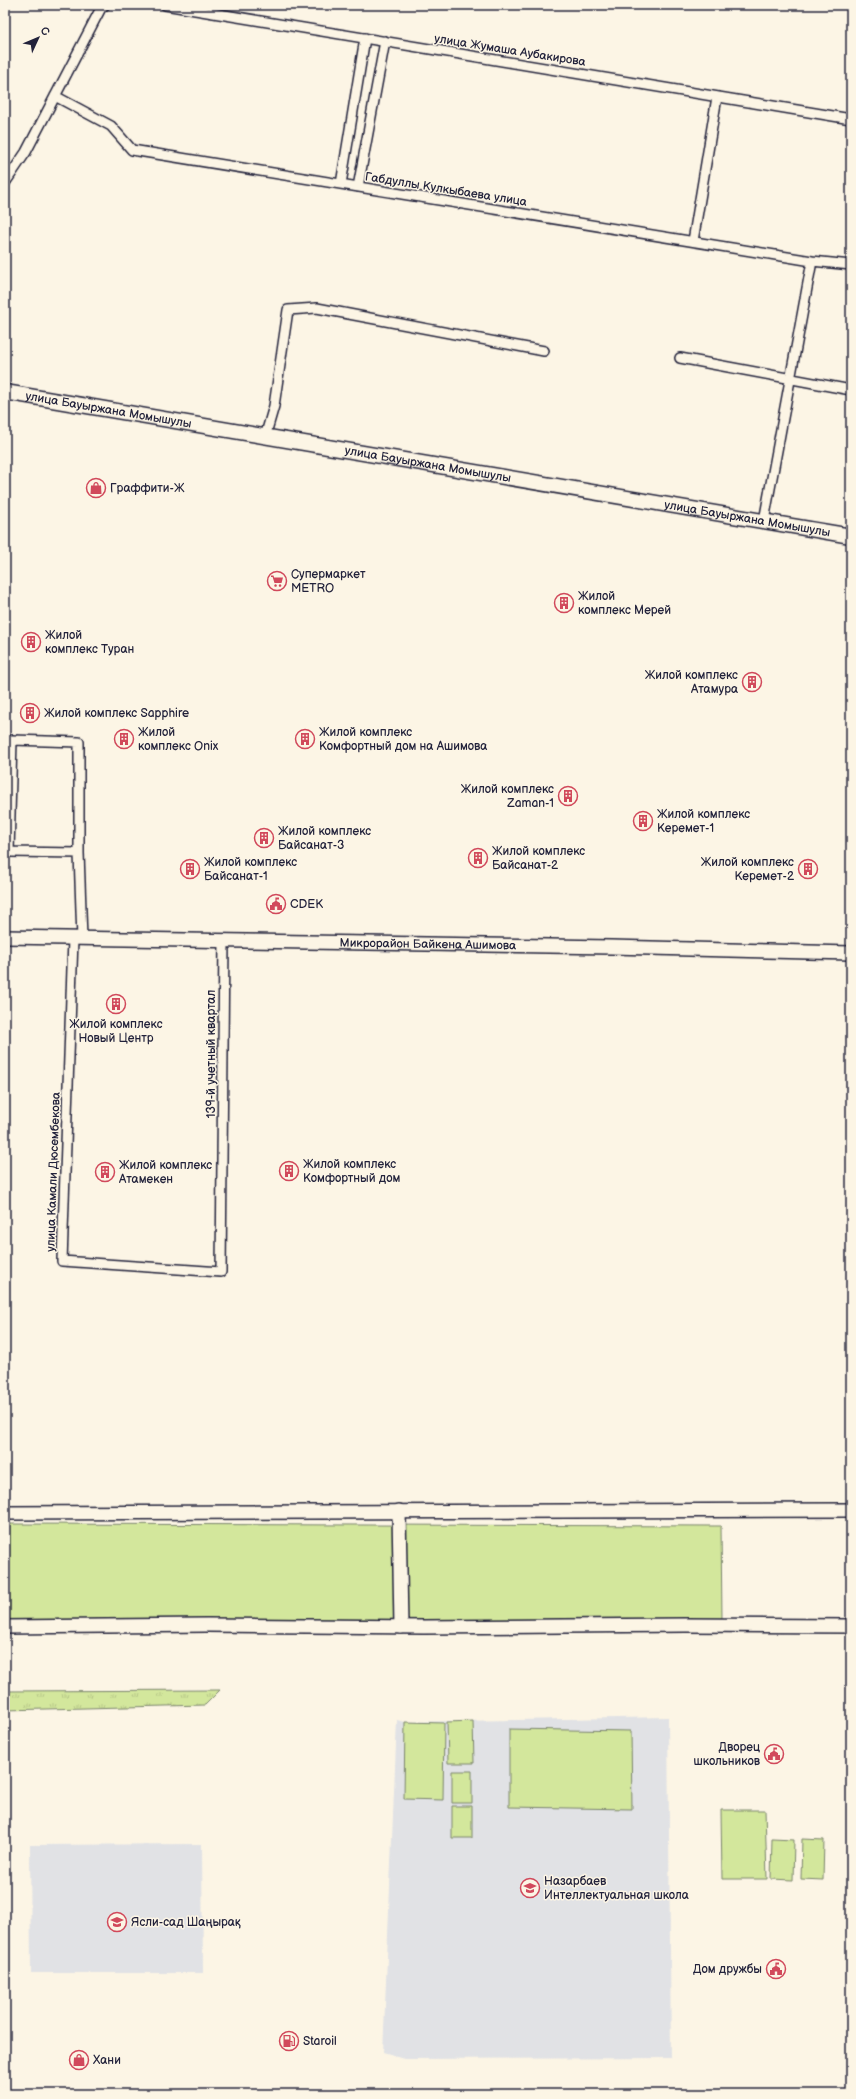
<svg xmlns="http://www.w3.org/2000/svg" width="856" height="2099" viewBox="0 0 856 2099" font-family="'Balsamiq Sans',sans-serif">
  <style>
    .built { fill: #e1e2e5 }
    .grass { fill: url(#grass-tufts); stroke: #7a846c }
    .park { fill: #d3e79c; stroke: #7a846c }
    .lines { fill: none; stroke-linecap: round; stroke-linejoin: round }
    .street-casing { stroke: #22223b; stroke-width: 12 }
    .secondary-casing { stroke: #22223b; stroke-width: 16 }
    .primary-casing { stroke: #22223b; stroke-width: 17 }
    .street { stroke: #fcf5e5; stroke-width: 9 }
    .secondary { stroke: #fcf5e5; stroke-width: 13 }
    .primary { stroke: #fcf5e5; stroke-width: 14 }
    .labels { text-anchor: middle; stroke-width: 3; stroke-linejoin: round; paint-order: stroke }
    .street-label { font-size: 12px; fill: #22223b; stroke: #fcf5e5 }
    .poi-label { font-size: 12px; fill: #22223b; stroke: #fcf5e5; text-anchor: start }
  </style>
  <defs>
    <pattern id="grass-tufts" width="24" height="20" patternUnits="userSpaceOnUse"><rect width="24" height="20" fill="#d3e79c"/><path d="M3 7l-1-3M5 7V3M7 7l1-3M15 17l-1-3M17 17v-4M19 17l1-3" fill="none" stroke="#b5c687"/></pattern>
  </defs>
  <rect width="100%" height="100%" fill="#fcf5e5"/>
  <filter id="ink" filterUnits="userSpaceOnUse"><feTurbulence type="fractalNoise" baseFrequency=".025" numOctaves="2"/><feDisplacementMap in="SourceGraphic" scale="8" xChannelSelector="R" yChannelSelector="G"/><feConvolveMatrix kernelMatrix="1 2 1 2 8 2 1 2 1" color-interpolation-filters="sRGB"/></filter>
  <g filter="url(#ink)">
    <path class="built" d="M668 1717 671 2058 404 2059 383 2053 397 1720 405 1722Z
      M202 1844 203 1973H31L30 1845Z"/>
    <path class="grass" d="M220 1690 205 1705 5 1710V1691Z"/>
    <path class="park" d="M5 1524 721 1526 722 1621 5 1622Z
      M473 1721 474 1763H448L447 1722Z
      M405 1722 444 1723 443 1800 404 1799Z
      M509 1729 631 1731 632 1809 509 1807Z
      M452 1771H472V1803H452Z
      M452 1806H472V1838H452Z
      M721 1810H765L767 1879H722Z
      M772 1839 794 1840 793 1880 771 1879Z
      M802 1839 824 1840 823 1880 801 1879Z"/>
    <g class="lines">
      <g class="street-casing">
        <path id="street" d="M165 5 851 119
          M55 96 111 126 132 150 812 261 851 265
          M5 183 26 152 101 8 105 5
          M341 184 365 38
          M358 187 385 41
          M693 241 717 97
          M680 358 851 390
          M265 437 274 406 288 310 317 308 544 351
          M764 521 812 261
          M79 853 9 852 12 740 79 742V853L82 939
          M73 939 62 1261 221 1272 224 940"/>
      </g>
      <g class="secondary-casing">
        <g id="secondary">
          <path id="s1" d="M5 937 611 947 851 953"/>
          <path d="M399 1511 401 1627"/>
          <path d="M5 1513 851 1510"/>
          <path d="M5 1627 207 1625 424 1627 686 1625 851 1626"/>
        </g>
      </g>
      <g class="primary-casing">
        <g id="primary">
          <path id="s2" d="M5 392 851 536"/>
        </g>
      </g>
      <use href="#street" class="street"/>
      <use href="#secondary" class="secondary"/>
      <use href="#primary" class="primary"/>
    </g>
  </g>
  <defs>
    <g id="shop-ring" transform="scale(1)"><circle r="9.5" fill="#fcf5e5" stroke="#d1495b" stroke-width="1.5"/><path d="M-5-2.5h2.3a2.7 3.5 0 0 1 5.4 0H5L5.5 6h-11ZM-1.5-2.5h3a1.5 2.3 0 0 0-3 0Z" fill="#d1495b"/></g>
    <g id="supermarket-ring" transform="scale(1)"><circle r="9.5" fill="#fcf5e5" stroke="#d1495b" stroke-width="1.5"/><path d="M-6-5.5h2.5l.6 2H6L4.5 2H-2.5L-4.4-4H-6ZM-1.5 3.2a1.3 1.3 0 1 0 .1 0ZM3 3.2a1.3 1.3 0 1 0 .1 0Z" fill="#d1495b"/></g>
    <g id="building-ring" transform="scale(1)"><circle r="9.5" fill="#fcf5e5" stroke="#d1495b" stroke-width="1.5"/><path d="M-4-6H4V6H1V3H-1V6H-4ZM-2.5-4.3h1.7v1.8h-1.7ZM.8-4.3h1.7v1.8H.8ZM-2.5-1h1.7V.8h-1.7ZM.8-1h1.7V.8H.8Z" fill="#d1495b"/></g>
    <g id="civic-ring" transform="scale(1)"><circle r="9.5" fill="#fcf5e5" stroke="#d1495b" stroke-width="1.5"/><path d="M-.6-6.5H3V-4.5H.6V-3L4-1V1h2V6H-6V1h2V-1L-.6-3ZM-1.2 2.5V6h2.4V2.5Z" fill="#d1495b"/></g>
    <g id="school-ring" transform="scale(1)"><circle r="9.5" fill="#fcf5e5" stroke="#d1495b" stroke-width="1.5"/><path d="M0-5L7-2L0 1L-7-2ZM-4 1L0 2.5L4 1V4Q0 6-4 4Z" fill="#d1495b"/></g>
    <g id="fuel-ring" transform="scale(1)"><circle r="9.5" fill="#fcf5e5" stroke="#d1495b" stroke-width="1.5"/><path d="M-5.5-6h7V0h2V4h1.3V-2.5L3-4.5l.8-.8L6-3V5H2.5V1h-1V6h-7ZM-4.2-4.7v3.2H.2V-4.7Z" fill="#d1495b"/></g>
  </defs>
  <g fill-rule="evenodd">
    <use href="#shop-ring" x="96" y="488"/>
    <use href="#supermarket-ring" x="277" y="581"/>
    <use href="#building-ring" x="564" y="603"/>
    <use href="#building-ring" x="31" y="642"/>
    <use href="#building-ring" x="752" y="682"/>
    <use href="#building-ring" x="30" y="713"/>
    <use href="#building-ring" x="124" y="739"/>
    <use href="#building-ring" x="305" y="739"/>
    <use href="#building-ring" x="568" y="796"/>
    <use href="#building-ring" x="643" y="821"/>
    <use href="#building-ring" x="264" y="838"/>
    <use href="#building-ring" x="478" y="858"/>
    <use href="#building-ring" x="190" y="869"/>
    <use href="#building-ring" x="808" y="869"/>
    <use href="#civic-ring" x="276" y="904"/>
    <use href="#building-ring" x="116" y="1004"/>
    <use href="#building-ring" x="289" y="1171"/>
    <use href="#building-ring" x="105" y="1172"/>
    <use href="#civic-ring" x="774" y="1754"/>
    <use href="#school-ring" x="530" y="1888"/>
    <use href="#school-ring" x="117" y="1922"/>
    <use href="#civic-ring" x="776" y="1969"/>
    <use href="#fuel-ring" x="289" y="2041"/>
    <use href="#shop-ring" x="79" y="2060"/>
  </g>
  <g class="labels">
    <g class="street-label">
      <text transform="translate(510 50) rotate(9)" y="4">улица Жумаша Аубакирова</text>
      <text transform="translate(446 189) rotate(9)" y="4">Габдуллы Кулкыбаева улица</text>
      <text dy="4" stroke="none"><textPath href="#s2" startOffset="105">улица Бауыржана Момышулы</textPath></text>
      <text dy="4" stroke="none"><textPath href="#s2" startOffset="429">улица Бауыржана Момышулы</textPath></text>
      <text dy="4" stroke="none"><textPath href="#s2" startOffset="753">улица Бауыржана Момышулы</textPath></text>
      <text dy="4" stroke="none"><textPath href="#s1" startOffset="423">Микрорайон Байкена Ашимова</textPath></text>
      <text transform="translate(211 1054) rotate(-90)" y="4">139-й учетный квартал</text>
      <text transform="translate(53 1172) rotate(-88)" y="4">улица Камали Дюсембекова</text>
    </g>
    <g class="poi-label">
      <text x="110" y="492">Граффити-Ж</text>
      <text x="291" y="578">Супермаркет<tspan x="291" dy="14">METRO</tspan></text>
      <text x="578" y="600">Жилой<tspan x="578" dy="14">комплекс Мерей</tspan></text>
      <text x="45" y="639">Жилой<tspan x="45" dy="14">комплекс Туран</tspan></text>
      <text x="738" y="679" text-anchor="end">Жилой комплекс<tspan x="738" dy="14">Атамура</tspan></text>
      <text x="44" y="717">Жилой комплекс Sapphire</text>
      <text x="138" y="736">Жилой<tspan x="138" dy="14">комплекс Onix</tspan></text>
      <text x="319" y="736">Жилой комплекс<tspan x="319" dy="14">Комфортный дом на Ашимова</tspan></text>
      <text x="554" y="793" text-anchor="end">Жилой комплекс<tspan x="554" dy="14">Zaman-1</tspan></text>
      <text x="657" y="818">Жилой комплекс<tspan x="657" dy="14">Керемет-1</tspan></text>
      <text x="278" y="835">Жилой комплекс<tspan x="278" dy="14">Байсанат-3</tspan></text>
      <text x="492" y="855">Жилой комплекс<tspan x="492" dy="14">Байсанат-2</tspan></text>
      <text x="204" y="866">Жилой комплекс<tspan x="204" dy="14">Байсанат-1</tspan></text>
      <text x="794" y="866" text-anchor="end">Жилой комплекс<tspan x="794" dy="14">Керемет-2</tspan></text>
      <text x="290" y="908">CDEK</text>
      <text x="116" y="1028" text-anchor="middle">Жилой комплекс<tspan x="116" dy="14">Новый Центр</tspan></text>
      <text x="303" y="1168">Жилой комплекс<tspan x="303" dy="14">Комфортный дом</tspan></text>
      <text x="119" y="1169">Жилой комплекс<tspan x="119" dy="14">Атамекен</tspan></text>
      <text x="760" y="1751" text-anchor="end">Дворец<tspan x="760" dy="14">школьников</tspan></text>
      <text x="544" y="1885">Назарбаев<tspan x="544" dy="14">Интеллектуальная школа</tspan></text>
      <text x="131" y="1926">Ясли-сад Шаңырақ</text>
      <text x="762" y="1973" text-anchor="end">Дом дружбы</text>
      <text x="303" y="2045">Staroil</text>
      <text x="93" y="2064">Хани</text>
    </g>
  </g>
  <rect width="856" height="2099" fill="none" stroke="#fcf5e5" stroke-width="20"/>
  <rect x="10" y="10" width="836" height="2079" fill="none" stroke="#22223b" stroke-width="1.5" filter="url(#ink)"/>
  <g transform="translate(38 38) rotate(46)" stroke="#fcf5e5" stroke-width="3" paint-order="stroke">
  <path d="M0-3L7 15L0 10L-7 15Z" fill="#22223b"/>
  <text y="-6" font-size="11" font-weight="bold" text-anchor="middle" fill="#22223b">С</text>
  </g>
</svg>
